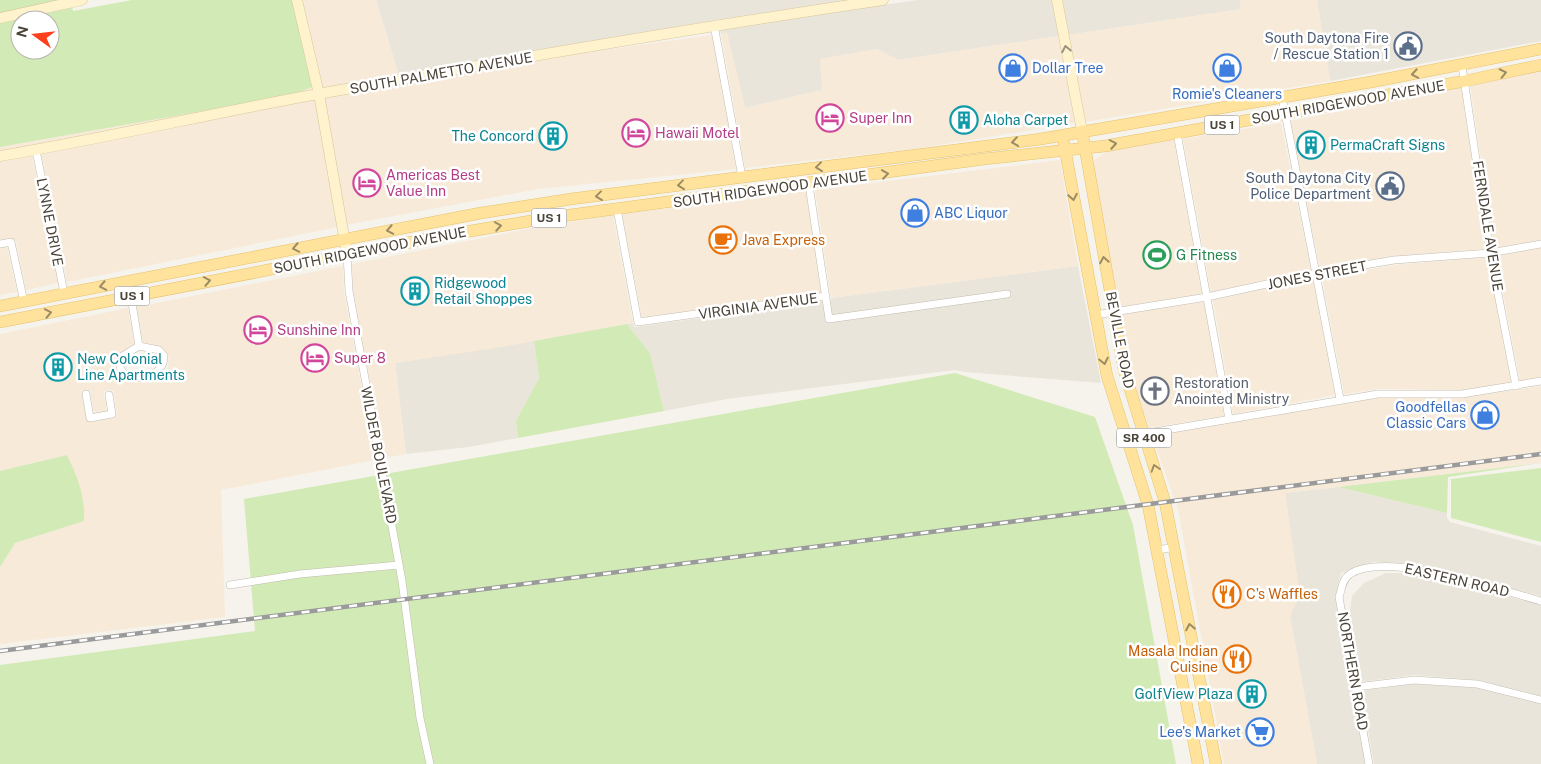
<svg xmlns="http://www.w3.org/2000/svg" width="1541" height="764" viewBox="0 0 1541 764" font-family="'Public Sans',sans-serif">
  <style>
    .residential { fill: #eae5da }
    .commercial { fill: #f7ead8; fill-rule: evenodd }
    .green { fill: #d2eab5; fill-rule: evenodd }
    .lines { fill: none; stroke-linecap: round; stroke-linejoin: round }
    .street-casing { stroke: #c2bbae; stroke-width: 8 }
    .secondary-casing { stroke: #d6c79b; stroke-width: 11 }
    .primary-casing { stroke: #e6c16a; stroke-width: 12 }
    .street { stroke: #fff; stroke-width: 7 }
    .secondary { stroke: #fff3cd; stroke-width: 10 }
    .primary { stroke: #ffe39c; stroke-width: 11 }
    .rail-casing { stroke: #9a9a9a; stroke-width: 4.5 }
    .rail { stroke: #fff; stroke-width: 2.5; stroke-dasharray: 8; stroke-linecap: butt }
    .oneway { stroke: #9c937c }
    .oneway2 { stroke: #9c8c66 }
    .labels { text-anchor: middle; stroke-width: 5; stroke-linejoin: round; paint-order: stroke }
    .shield { fill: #fff; stroke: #817c74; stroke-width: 1 }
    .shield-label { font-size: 12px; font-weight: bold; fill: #4b4439 }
    .service-label { font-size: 14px; fill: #4e5e75; stroke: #fff; text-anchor: end }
    .shop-label { font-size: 14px; fill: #366cbe; stroke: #fff; text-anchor: start }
    .street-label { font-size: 14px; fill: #4b4439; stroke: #fff }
    .hotel-label { font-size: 14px; fill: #b23c85; stroke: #fff; text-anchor: start }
    .culture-label { font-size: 14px; fill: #0d838f; stroke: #fff; text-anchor: start }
    .food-label { font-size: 14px; fill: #c56008; stroke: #fff; text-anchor: start }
    .leisure-label { font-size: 14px; fill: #27864d; stroke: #fff; text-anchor: start }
    .worship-label { font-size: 14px; fill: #5b616d; stroke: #fff; text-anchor: start }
  </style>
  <rect width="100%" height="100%" fill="#f6f3ec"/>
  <path class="residential" d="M376 0H854L710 21 399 76Z
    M918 0H1052L1059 36 898 60 877 49 821 59 822 90 745 108 727 33 721 34 720 28Z
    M1061 0H1240L1241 9 1068 35Z
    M1317 0H1541V41L1330 81Z
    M1078 266 1101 383 965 372 954 370 727 399 664 411 650 353 627 324 633 323 634 327 643 326 831 300V298Z
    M534 341 539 378 516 421 518 438 469 447 406 454 395 363Z
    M1338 487 1447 513V518L1450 522 1541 546V596L1410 563 1373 562 1341 573 1335 598 1365 764H1317L1290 616 1299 595 1285 493Z
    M1386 573H1415L1541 605V696L1478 680 1414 675 1360 682 1349 617 1352 596 1364 583Z
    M1414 684 1477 688 1541 704V764H1374L1361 691Z"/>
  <path class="commercial" d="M302 0H376L399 76 322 89Z
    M1240 0H1317L1330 81 1084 122 1068 35 1241 9Z
    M727 33 745 108 822 90 820 59 877 49 898 60 1059 36 1075 123 913 149 745 168 721 34Z
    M712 35 736 169 538 189 346 225 324 97 575 54Z
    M1541 71V240L1494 248 1470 85Z
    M312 87 313 91 73 139 0 151V147L292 95Z
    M1461 87 1485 249 1393 256 1320 268 1290 121Z
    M315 99 338 227 67 282 41 153Z
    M1281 123 1311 270 1211 292 1183 139Z
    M1174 140 1202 294 1118 307 1092 168 1094 161 1105 152Z
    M32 155 58 283 26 290 16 241 10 238 0 240V160Z
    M1060 160 1078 266 831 298 815 190Z
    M806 191 821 293 642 317 622 214Z
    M613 215 633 323 495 348 395 363 406 454 384 458 353 291 352 264 527 229Z
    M7 247 17 292 0 295V248Z
    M1541 248V377L1520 381 1496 256Z
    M1487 257 1511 383 1461 390 1378 389 1344 394 1322 277 1395 265Z
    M343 266 344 292 375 460 221 490 225 617 0 644V567L15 543 84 521 66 455 0 471V334L128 308 134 344 118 354 115 366 121 377 139 382 162 374 168 368 169 357 160 347 143 342 137 307ZM81 390H90L94 413 107 411 103 391 113 390 117 414 113 418 92 422 86 418Z
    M1313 278 1335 395 1233 414 1213 300Z
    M1204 302 1224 416 1149 428 1138 395 1120 315Z
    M1541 386V463L1285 493 1300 594 1290 616 1317 764H1224L1178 509 1152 436 1379 398H1462Z"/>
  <path class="green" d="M0 0H63L0 14Z
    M132 0H292L312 87 292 95 0 147V23L72 7 73 11ZM20 20H50V50H20Z
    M627 324 650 353 664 411 518 438 516 421 539 378 534 341Z
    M955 373 1095 417 1133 525 1176 764H0V665L255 631 244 499Z
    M67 455C78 478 85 496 84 521L15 543 0 567V471Z
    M1541 463 1448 477 1447 513 1338 487Z
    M1541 468V542L1451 518V479Z"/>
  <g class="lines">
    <g class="street-casing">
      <path id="street" d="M714 25 742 177
        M1462 66 1490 253 1516 386
        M1282 97 1340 399
        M1177 133 1229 419
        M36 150 64 293
        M809 185 829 319 1007 294
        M617 209 638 322 826 296
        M0 244 11 242 24 302
        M347 254 349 291 402 581 420 718 430 764
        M131 297 139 346 121 357 120 367 123 373C139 383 164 376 164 356L159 350 139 346
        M1095 315 1207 297 1317 273 1394 260 1490 253 1541 244
        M86 394 90 418 112 414 109 395
        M1125 437 1378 394H1462L1541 381
        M1158 550 1175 547
        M230 585 300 574 399 565
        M1356 687 1414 680 1477 684 1541 700
        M1369 764 1339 597C1342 589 1342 579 1350 574 1386 550 1499 590 1541 601"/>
    </g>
    <g class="secondary-casing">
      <path id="secondary" d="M297 0 319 94 347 254
        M1057 0 1082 131
        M0 18 82 0
        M0 156C107 138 212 113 318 94 506 60 694 28 883 0"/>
    </g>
    <g class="primary-casing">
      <path id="primary" d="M1082 131 1124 370 1165 502 1216 764
        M1064 144 1107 376 1148 505 1198 764
        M0 306 481 213 571 199 1041 139 1371 82 1541 49
        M0 322 453 234 548 218 984 159 1105 146 1465 81 1541 65"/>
    </g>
    <use href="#street" class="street"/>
    <use href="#secondary" class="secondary"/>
    <use href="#primary" class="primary"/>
    <g class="rail-casing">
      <path id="rail" d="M0 651 1541 454"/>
    </g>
    <use href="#rail" class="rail"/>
  </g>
  <defs><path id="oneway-chevron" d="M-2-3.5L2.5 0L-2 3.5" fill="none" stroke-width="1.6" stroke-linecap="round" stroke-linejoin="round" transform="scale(1.25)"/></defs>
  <use class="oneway" href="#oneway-chevron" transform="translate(1066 49) rotate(-101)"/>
  <g class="oneway2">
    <use href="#oneway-chevron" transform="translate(1503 73) rotate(-12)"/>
    <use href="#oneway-chevron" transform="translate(1415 74) rotate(170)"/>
    <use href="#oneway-chevron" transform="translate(1015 142) rotate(172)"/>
    <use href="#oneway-chevron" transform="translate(1113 144) rotate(-10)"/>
    <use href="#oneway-chevron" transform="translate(819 167) rotate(173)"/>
    <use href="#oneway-chevron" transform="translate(885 174) rotate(-8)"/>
    <use href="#oneway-chevron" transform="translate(681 185) rotate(173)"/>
    <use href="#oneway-chevron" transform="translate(599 196) rotate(173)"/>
    <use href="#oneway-chevron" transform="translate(1073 197) rotate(80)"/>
    <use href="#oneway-chevron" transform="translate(498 226) rotate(-9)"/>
    <use href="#oneway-chevron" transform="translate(390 230) rotate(169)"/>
    <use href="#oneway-chevron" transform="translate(296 248) rotate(169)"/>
    <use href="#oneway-chevron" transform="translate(1104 260) rotate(-100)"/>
    <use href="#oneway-chevron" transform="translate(207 281) rotate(-11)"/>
    <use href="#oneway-chevron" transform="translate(103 286) rotate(169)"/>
    <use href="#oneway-chevron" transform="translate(48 313) rotate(-11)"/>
    <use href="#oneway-chevron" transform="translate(1104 361) rotate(78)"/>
    <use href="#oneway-chevron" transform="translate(1155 468) rotate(-108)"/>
    <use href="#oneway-chevron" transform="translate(1190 627) rotate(-101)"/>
  </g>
  <defs>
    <g id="civic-ring" transform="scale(1.4375)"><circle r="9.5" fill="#fff" stroke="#5c6f8a" stroke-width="1.5"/><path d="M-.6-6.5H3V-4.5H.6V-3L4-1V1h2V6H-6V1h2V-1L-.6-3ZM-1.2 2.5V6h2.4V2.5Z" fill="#5c6f8a"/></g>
    <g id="shop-ring" transform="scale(1.4375)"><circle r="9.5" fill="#fff" stroke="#3f7fe0" stroke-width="1.5"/><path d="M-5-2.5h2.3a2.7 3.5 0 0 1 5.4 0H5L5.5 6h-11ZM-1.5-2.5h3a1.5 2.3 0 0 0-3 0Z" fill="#3f7fe0"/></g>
    <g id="hotel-ring" transform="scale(1.4375)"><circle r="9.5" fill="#fff" stroke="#d1479c" stroke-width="1.5"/><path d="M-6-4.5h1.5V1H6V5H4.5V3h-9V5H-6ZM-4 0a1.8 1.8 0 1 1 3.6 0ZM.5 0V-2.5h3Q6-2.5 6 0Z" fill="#d1479c"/></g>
    <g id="building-ring" transform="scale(1.4375)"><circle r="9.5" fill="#fff" stroke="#0f9aa8" stroke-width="1.5"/><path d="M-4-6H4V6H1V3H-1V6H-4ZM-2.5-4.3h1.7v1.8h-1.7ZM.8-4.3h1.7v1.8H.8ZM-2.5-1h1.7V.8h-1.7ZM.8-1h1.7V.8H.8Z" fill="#0f9aa8"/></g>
    <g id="cafe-ring" transform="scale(1.4375)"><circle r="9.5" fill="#fff" stroke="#e8710a" stroke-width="1.5"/><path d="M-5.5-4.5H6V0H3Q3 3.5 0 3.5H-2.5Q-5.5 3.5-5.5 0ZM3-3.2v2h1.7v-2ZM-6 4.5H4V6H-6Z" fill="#e8710a"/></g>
    <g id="stadium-ring" transform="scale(1.4375)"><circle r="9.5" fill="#fff" stroke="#2e9e5b" stroke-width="1.5"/><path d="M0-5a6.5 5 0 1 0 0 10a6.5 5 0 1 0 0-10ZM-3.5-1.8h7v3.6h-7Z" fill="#2e9e5b"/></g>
    <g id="church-ring" transform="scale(1.4375)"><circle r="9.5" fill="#fff" stroke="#6b7280" stroke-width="1.5"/><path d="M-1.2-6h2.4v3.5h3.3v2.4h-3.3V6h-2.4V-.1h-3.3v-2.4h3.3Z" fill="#6b7280"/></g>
    <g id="restaurant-ring" transform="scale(1.4375)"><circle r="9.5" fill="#fff" stroke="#e8710a" stroke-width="1.5"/><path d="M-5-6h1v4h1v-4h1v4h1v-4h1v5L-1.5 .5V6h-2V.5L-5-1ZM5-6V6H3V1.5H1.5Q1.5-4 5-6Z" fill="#e8710a"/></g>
    <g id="supermarket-ring" transform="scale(1.4375)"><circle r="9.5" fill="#fff" stroke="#3f7fe0" stroke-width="1.5"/><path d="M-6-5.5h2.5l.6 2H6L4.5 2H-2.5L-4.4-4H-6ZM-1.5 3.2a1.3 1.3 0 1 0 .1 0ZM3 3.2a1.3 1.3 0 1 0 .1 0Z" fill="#3f7fe0"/></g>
  </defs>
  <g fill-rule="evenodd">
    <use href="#civic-ring" x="1408" y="46"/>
    <use href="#shop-ring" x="1013" y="68"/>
    <use href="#shop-ring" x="1227" y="68"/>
    <use href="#hotel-ring" x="830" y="118"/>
    <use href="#building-ring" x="964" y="120"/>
    <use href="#hotel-ring" x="636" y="133"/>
    <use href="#building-ring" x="553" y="136"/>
    <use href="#building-ring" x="1311" y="145"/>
    <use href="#hotel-ring" x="367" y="183"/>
    <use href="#civic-ring" x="1390" y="186"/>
    <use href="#shop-ring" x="915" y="213"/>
    <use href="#cafe-ring" x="723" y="240"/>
    <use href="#stadium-ring" x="1157" y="255"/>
    <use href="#building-ring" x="415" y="291"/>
    <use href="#hotel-ring" x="258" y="330"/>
    <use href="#hotel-ring" x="315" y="358"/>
    <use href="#building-ring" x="58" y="367"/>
    <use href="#church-ring" x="1155" y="391"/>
    <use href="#shop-ring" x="1485" y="415"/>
    <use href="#restaurant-ring" x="1227" y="594"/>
    <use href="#restaurant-ring" x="1237" y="659"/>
    <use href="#building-ring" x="1252" y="694"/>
    <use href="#supermarket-ring" x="1260" y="732"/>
  </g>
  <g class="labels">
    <g class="shield">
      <rect x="1204.5" y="115.5" width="35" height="19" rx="4"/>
      <rect x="531.5" y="208.5" width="35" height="19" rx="4"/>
      <rect x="114.5" y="286.5" width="35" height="19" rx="4"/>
      <rect x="1116.5" y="428.5" width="55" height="19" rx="4"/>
    </g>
    <g class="shield-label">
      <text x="1222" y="129">US 1</text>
      <text x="549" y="222">US 1</text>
      <text x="132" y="300">US 1</text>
      <text x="1144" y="442">SR 400</text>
    </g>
    <g class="service-label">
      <text x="1389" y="43">South Daytona Fire<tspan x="1389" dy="16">/ Rescue Station 1</tspan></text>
      <text x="1371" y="183">South Daytona City<tspan x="1371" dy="16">Police Department</tspan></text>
    </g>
    <g class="shop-label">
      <text x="1032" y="73">Dollar Tree</text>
      <text x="1227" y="99" text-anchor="middle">Romie's Cleaners</text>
      <text x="934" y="218">ABC Liquor</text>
      <text x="1466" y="412" text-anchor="end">Goodfellas<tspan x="1466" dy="16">Classic Cars</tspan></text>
      <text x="1241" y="737" text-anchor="end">Lee's Market</text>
    </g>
    <g class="street-label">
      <text transform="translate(441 73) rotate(-10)" y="5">SOUTH PALMETTO AVENUE</text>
      <text transform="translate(1348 102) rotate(-10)" y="5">SOUTH RIDGEWOOD AVENUE</text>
      <text transform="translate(770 189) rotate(-8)" y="5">SOUTH RIDGEWOOD AVENUE</text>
      <text transform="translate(50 222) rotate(79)" y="5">LYNNE DRIVE</text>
      <text transform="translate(1488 226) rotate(81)" y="5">FERNDALE AVENUE</text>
      <text transform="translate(370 250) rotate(-11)" y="5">SOUTH RIDGEWOOD AVENUE</text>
      <text transform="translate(1317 275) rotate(-11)" y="5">JONES STREET</text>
      <text transform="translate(758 306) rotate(-8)" y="5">VIRGINIA AVENUE</text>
      <text transform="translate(1120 340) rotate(79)" y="5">BEVILLE ROAD</text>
      <text transform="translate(379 455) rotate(79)" y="5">WILDER BOULEVARD</text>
      <text transform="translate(1457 580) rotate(13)" y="5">EASTERN ROAD</text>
      <text transform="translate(1353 671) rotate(80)" y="5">NORTHERN ROAD</text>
    </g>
    <g class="hotel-label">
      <text x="849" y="123">Super Inn</text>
      <text x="655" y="138">Hawaii Motel</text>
      <text x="386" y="180">Americas Best<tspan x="386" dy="16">Value Inn</tspan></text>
      <text x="277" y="335">Sunshine Inn</text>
      <text x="334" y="363">Super 8</text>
    </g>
    <g class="culture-label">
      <text x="983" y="125">Aloha Carpet</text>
      <text x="534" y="141" text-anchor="end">The Concord</text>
      <text x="1330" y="150">PermaCraft Signs</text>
      <text x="434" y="288">Ridgewood<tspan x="434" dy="16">Retail Shoppes</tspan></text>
      <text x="77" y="364">New Colonial<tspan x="77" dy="16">Line Apartments</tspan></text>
      <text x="1233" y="699" text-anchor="end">GolfView Plaza</text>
    </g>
    <g class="food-label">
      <text x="742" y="245">Java Express</text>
      <text x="1246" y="599">C's Waffles</text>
      <text x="1218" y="656" text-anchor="end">Masala Indian<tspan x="1218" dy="16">Cuisine</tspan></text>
    </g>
    <g class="leisure-label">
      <text x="1176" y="260">G Fitness</text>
    </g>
    <g class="worship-label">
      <text x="1174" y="388">Restoration<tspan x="1174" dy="16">Anointed Ministry</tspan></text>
    </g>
  </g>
  <g transform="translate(35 35) rotate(285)"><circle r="24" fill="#ffffff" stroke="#b7b4b0"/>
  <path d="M0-4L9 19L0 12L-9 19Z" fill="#fc3f1d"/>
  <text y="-8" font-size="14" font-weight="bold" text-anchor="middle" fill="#4b4439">N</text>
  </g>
</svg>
